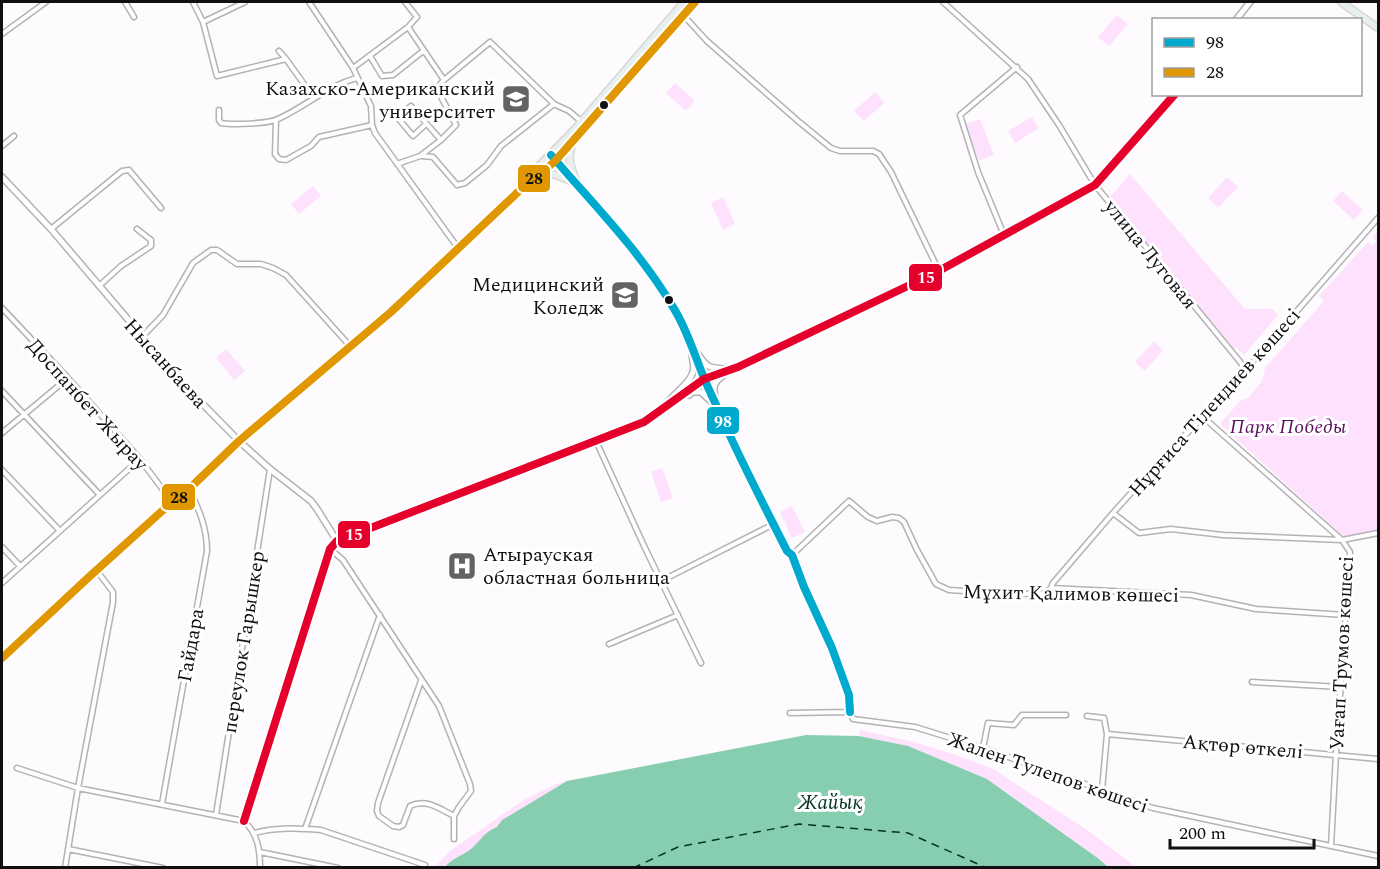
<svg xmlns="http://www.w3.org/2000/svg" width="1380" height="869" viewBox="0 0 1380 869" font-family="Spectral,serif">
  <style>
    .green { fill: #fee1fd }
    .water { fill: #87ceb0 }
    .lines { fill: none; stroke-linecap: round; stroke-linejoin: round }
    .ferry { stroke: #063423; stroke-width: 1.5; stroke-dasharray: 8 6; stroke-linecap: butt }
    .street-casing { stroke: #b4b2b4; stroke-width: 7 }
    .secondary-casing { stroke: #b4b2b4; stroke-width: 8 }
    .primary-casing { stroke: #d8d7d8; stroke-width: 9 }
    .street { stroke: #fffeff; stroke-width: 4 }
    .secondary { stroke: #fffeff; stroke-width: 5 }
    .primary { stroke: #e7f0ec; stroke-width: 6 }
    .bus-1-casing { stroke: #fff; stroke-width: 12 }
    .bus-2-casing { stroke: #fff; stroke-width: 12 }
    .bus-3-casing { stroke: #fff; stroke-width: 12 }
    .bus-1 { stroke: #00a9ce; stroke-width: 8 }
    .bus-2 { stroke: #e09702; stroke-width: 8 }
    .bus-3 { stroke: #e4002b; stroke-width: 8 }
    .bus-dot { fill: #110f11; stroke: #fff; stroke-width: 2 }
    .labels { text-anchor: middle; stroke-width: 6; stroke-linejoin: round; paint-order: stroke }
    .poi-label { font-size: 20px; fill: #110f11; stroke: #fff; text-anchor: end }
    .street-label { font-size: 20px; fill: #110f11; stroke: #fff }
    .park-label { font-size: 20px; font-style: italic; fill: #5e1060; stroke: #fff }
    .water-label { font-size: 21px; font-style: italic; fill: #063423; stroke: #fff }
    .line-badge { stroke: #fff; stroke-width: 2 }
    .badge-label { font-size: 16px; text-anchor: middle; font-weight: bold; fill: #fff }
    .pale-badge-label { font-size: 16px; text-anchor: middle; font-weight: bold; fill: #111 }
  </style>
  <rect width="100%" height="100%" fill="#fdfbfd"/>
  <path class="green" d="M1117 15 1128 24 1109 46 1098 37Z
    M675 83 695 101 686 111 666 93Z
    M875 92 884 103 864 121 854 111Z
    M1032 117 1039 128 1015 143 1008 131Z
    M980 119 994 155 979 161 965 124Z
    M1130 174 1245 309H1272L1278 315 1244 355 1236 347 1234 348 1204 312 1201 311 1110 197Z
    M1227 177 1238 187 1218 208 1208 198Z
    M313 186 321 196 299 214 291 204Z
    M1342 191 1363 210 1354 220 1333 201Z
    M723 197 735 224 723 230 711 203Z
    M1378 231V531L1344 537 1220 424 1241 400 1248 398 1262 381 1265 368 1324 301 1319 296 1368 242 1373 246 1376 241 1373 237Z
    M1154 341 1163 350 1145 371 1135 362Z
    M226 349 245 371 234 380 216 358Z
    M662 468 673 498 661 502 651 472Z
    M792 506 805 532 792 538 780 512Z
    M860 730 914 742 956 755 993 769 1090 832 1136 867H1108L1099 859 987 779 908 746 859 736Z
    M567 781 502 820 497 827C484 832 482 839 472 848 463 856 453 857 445 867L434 868 450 851 525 799 556 784Z"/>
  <path class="water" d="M806 735 859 736 908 746 987 779 1099 859 1108 867H445C453 857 463 856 472 848 482 839 484 832 497 827L502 820 567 781Z"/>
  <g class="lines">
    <path class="ferry" d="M633 868 678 847 799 824 908 833 987 868"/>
    <g class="street-casing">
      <path id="street" d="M125 2 134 17
        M193 2 203 22 245 2
        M309 2 353 68 371 106 372 125 375 133 458 248
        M943 2 1028 79 1059 125 1095 185 1246 369
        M684 16 707 41 798 121 831 148 840 151H873L879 154 891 172 939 271
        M203 22 217 76 286 59 314 98
        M2 34 46 2
        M279 51 286 59
        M370 56 382 76 393 75 423 51
        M353 68 408 27 417 17 405 2
        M444 80 490 42 554 104 569 111 582 122
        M219 110V120L221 123C233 125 267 124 278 119 305 107 327 86 357 78
        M276 120 275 154 279 159 286 160 311 146 319 137 372 125
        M426 124 413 136 397 117 411 106 441 140
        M2 146 14 136
        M422 156 433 157 457 185 465 183 487 165 501 146 554 104
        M397 164 420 156 441 140 456 125 438 91 437 88 444 80 408 27
        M51 229 122 171 129 170 161 208
        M1004 235 978 172 960 115 1017 67
        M99 286 121 266 151 246V240L137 229
        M2 308 68 378 140 459 172 502
        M142 337 163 315 193 263 211 250H217L237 264H261L273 268 286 275 350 346
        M704 379 746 469 787 551 792 555 804 587 832 648 849 695 850 712
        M2 391 100 495
        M1203 417 1342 540 1350 552 1336 754 1331 846
        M2 433 68 378
        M596 441 645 548 701 663
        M2 470 60 531
        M1113 513 1139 533 1171 529 1223 535 1342 540 1378 533
        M2 547 20 566
        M330 549 343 560 439 706 470 784 471 791 459 807 454 816V839
        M792 555 849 501 868 517 877 521 892 517 899 518 904 522 917 550 936 584 949 590 996 593 1035 594 1045 593 1051 588 1191 595 1256 609 1345 615
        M661 581 774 524
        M2 583 140 459
        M1051 588 1053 583 1113 513 1166 454 1203 417 1256 358 1378 218
        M609 644 678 615
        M421 681 378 803 377 811 379 816 393 826 399 827 403 825 410 806C426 798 440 809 454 816
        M1252 682 1340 687
        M790 713 850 712 853 719 915 727 983 748 1153 808 1378 856
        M1087 716 1104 718 1107 734 1102 790
        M1107 734 1378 759
        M983 748 988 723 1014 725 1022 715H1066
        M17 768 78 788 244 821
        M162 804 207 551C207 528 199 509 189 489
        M216 815 270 469
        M244 821 330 549 337 541
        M244 821C258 834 260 850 260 868
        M305 829 380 615
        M254 833C277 827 299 828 321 830L425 865
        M68 849 163 868
        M260 852 338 868
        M65 868 78 788 113 602V592L97 571"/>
    </g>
    <g class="secondary-casing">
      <path id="secondary" d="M1236 20 1250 2
        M551 155 633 249 655 279 674 309 684 328 704 379
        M2 177 51 229 183 384 239 441 270 469 311 501 317 509 337 541 644 422 704 379 738 367 935 273 1095 185 1175 94
        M695 351C708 366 704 368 726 369
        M689 395 693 392H701L716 406
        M716 404C713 388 711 384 725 374
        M665 407C671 394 689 386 693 372 695 366 692 359 692 352"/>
    </g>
    <g class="primary-casing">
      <path id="primary" d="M1341 2 1378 28
        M572 144C567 161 571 167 577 183
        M543 175C557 171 563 180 577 183
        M530 180 535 170 575 129 684 2
        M2 658 90 576 172 502 189 489 239 441 391 312 518 192C530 180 544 172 556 160L695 2"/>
    </g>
    <use href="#street" class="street"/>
    <use href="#secondary" class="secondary"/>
    <use href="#primary" class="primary"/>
    <g class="bus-1-casing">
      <path id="bus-1" d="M551 155C593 204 640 251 673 307 687 329 694 354 704 378 708 388 713 398 717 407 738 456 763 503 787 551L792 555 804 587 832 648 849 695 850 712"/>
    </g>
    <g class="bus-2-casing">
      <path id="bus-2" d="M2 658 90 576 172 502 189 489 239 441 391 312 518 192C530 180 544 172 556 160L695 2"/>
    </g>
    <g class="bus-3-casing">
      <path id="bus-3" d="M244 821 330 549 337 541 644 422 704 379 738 367 935 273 1095 185 1175 94"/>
    </g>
    <use href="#bus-1" class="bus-1"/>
    <use href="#bus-2" class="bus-2"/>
    <use href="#bus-3" class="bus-3"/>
  </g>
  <defs>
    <g id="university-square" transform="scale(1.5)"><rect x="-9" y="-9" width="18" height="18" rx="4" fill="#646264" stroke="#fff"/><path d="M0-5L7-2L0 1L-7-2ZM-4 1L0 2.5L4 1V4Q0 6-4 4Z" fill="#fff"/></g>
    <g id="hospital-square" transform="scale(1.5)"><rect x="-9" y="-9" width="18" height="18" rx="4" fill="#646264" stroke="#fff"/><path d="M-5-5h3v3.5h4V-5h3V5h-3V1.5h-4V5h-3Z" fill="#fff"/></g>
  </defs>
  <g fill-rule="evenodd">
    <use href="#university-square" x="516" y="99"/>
    <use href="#university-square" x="625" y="295"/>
    <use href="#hospital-square" x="462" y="566"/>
  </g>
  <g class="bus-dot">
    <circle cx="604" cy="105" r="5"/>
    <circle cx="669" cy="300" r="5"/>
  </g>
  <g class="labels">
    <g class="poi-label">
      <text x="495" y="95">Казахско-Американский<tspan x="495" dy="23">университет</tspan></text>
      <text x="604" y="291">Медицинский<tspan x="604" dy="23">Коледж</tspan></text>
      <text x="483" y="561" text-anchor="start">Атырауская<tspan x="483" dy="23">областная больница</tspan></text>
    </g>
    <g class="street-label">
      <text transform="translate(1151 254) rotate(51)" y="7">улица Луговая</text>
      <text transform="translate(166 363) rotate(48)" y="7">Нысанбаева</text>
      <text transform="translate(1214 402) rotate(-48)" y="7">Нұрғиса Тілендиев көшесі</text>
      <text transform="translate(88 404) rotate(48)" y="7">Доспанбет Жырау</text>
      <text transform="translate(1071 593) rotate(1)" y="7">Мұхит Қалимов көшесі</text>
      <text transform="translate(243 642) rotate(-81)" y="7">переулок Гарышкер</text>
      <text transform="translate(190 645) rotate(-80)" y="7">Гайдара</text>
      <text transform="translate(1341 653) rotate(-87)" y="7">Уағап Трумов көшесі</text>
      <text transform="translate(1243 746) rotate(5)" y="7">Ақтөр өткелі</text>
      <text transform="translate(1048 772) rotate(19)" y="7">Жален Тулепов көшесі</text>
    </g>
    <g class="park-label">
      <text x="1288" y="433">Парк Победы</text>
    </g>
    <g class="water-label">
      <text x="830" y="809">Жайық</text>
    </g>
  </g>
  <g class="line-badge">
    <rect x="517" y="164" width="34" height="29" rx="6" fill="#e09702"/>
    <rect x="908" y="263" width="35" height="29" rx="6" fill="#e4002b"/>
    <rect x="706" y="406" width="34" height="29" rx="6" fill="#00a9ce"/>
    <rect x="161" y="483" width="35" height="28" rx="6" fill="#e09702"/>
    <rect x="337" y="520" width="34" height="29" rx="6" fill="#e4002b"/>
  </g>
  <g class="badge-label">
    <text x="926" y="283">15</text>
    <text x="723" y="427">98</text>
    <text x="354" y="540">15</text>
  </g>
  <g class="pale-badge-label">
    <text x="534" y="184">28</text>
    <text x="179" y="503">28</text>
  </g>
  <rect width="1380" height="869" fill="none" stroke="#110f11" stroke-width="6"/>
  <rect x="1152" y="18" width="210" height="78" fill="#ffffff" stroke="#a09fa0" stroke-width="1.5"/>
  <rect x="1164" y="38" width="30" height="9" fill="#00a9ce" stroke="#a09fa0" stroke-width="1.5"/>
  <text x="1206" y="48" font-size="18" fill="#110f11">98</text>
  <rect x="1164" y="68" width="30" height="9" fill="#e09702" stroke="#a09fa0" stroke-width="1.5"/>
  <text x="1206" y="78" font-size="18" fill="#110f11">28</text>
  <path d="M1170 839v9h144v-9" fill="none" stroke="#110f11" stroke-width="3"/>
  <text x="1179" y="839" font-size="18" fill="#110f11" stroke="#ffffff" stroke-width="4.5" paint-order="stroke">200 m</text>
</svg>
